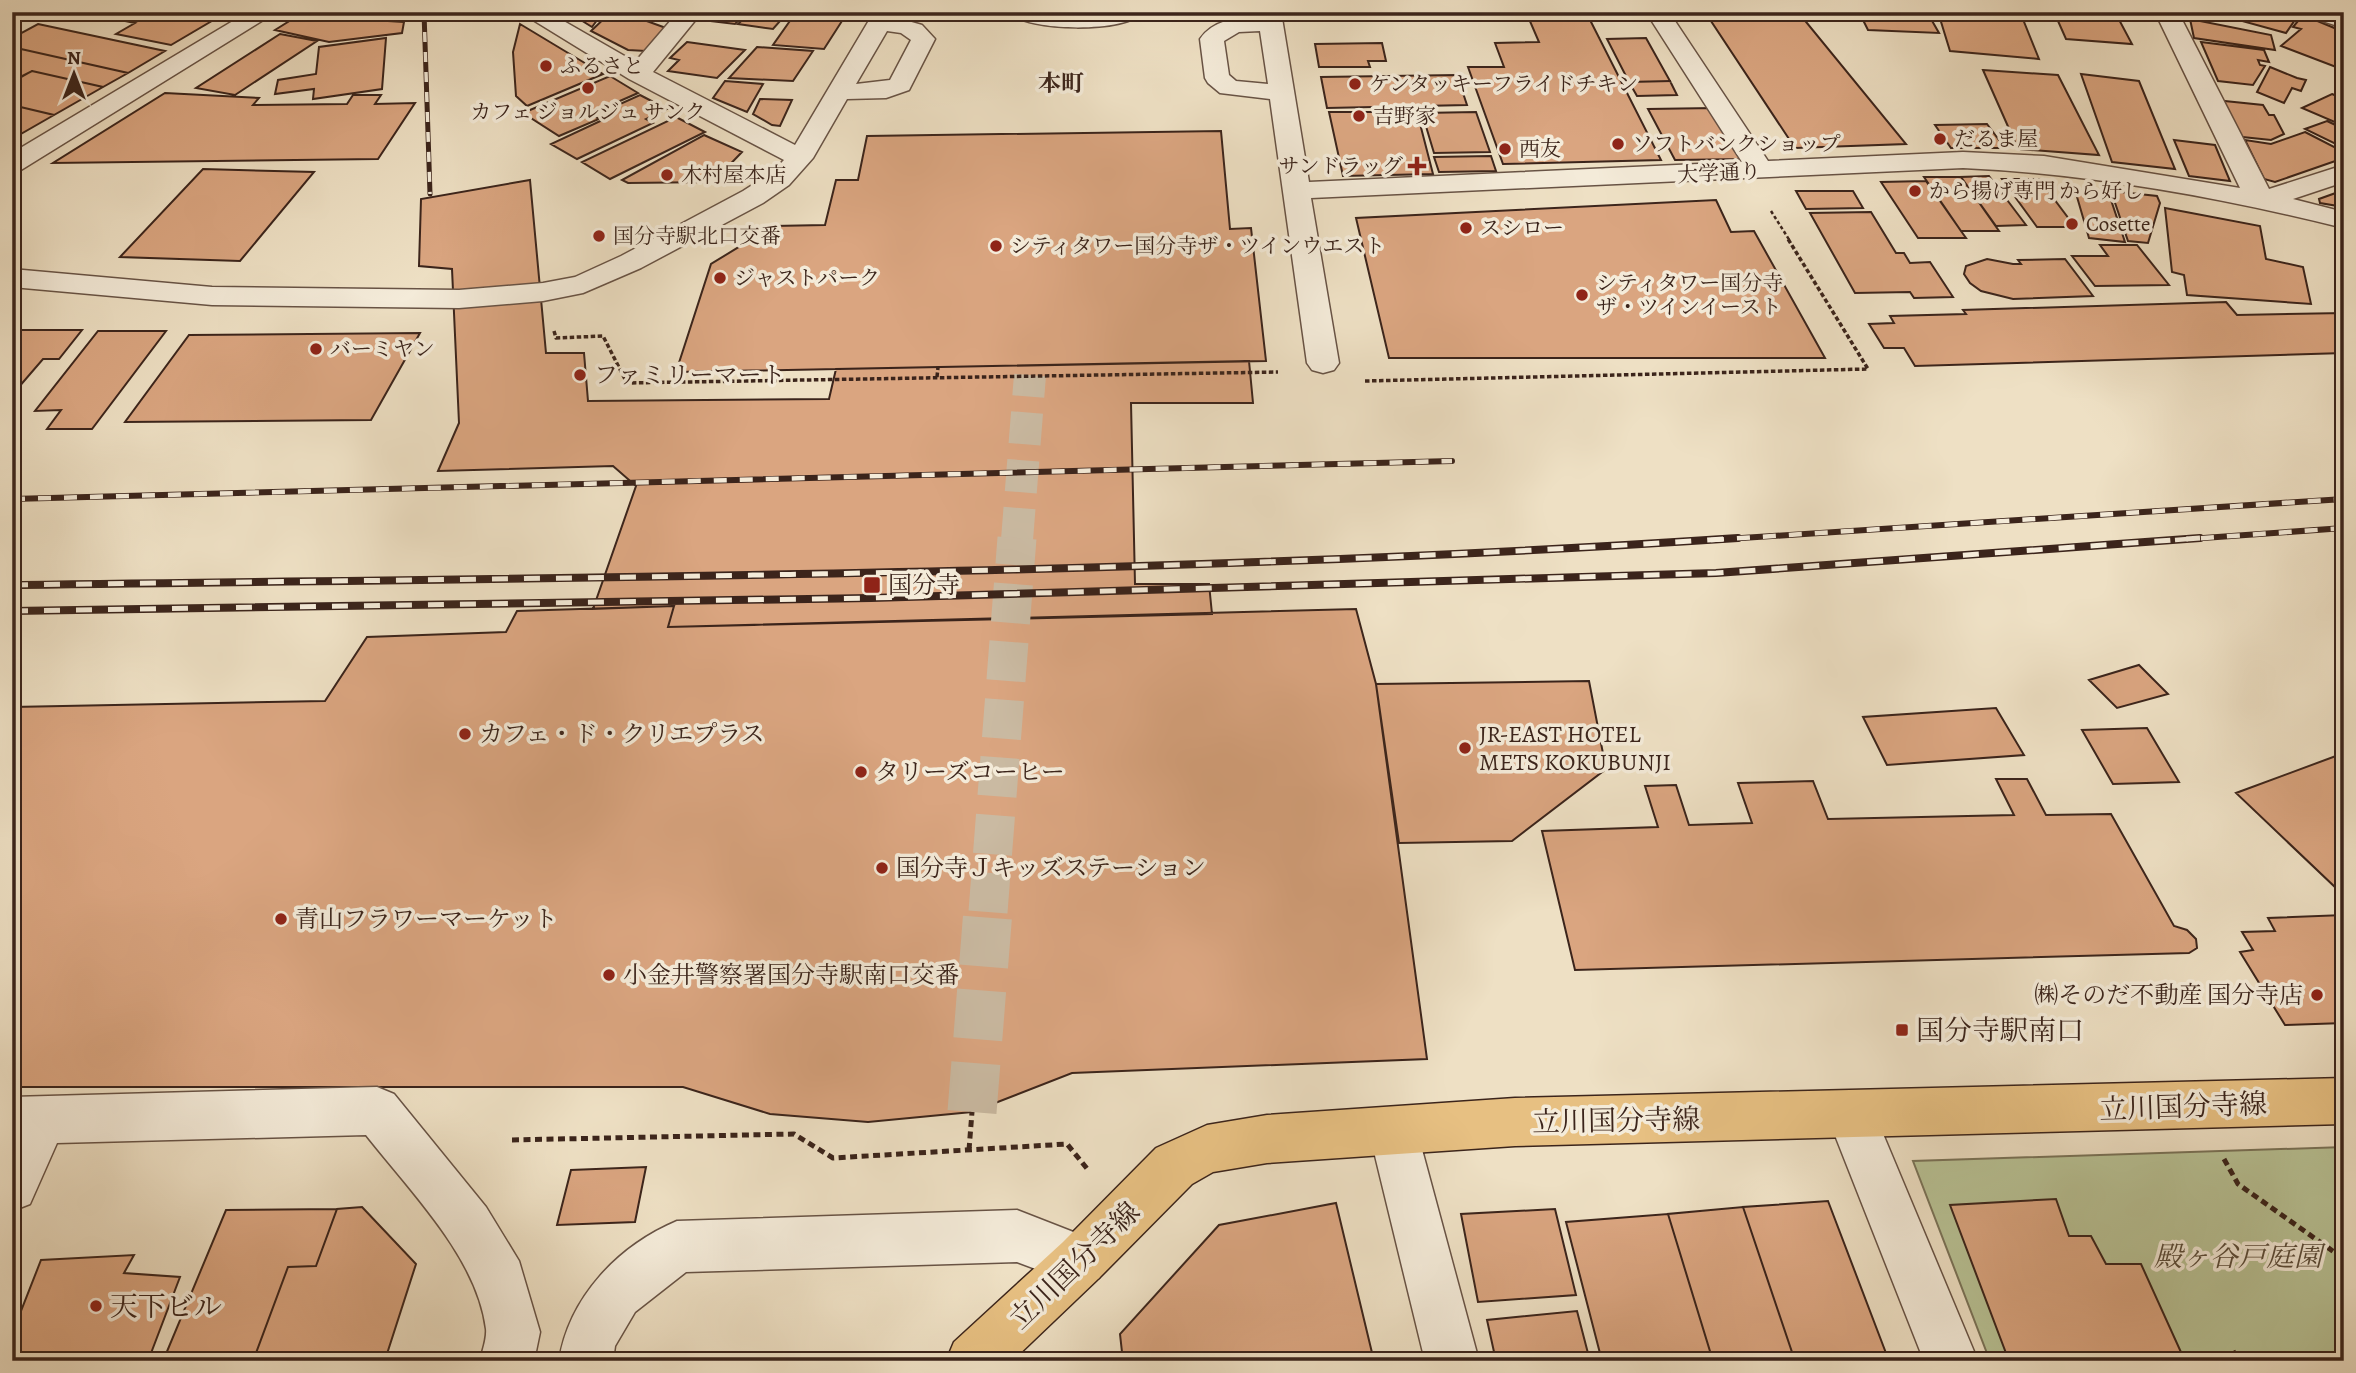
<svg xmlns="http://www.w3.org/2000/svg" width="2356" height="1373" viewBox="0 0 2356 1373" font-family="Alegreya,'Noto Serif JP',serif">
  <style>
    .green { fill: #b8c295; stroke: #7a7358; stroke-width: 2 }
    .building { fill: #daa580; stroke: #3b241b; stroke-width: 2 }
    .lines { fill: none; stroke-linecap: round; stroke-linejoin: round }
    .minor-tunnel-far2 { stroke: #cabaa2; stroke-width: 32; stroke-dasharray: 32 16; stroke-linecap: butt }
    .minor-tunnel-far1 { stroke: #cabaa2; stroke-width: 39; stroke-dasharray: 39 19; stroke-linecap: butt }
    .minor-tunnel { stroke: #cabaa2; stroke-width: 49; stroke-dasharray: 49 24; stroke-linecap: butt }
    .minor-casing { stroke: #685345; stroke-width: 3 }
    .major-casing { stroke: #3b241b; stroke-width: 3 }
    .path-far2 { stroke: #3b241b; stroke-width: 2.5; stroke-dasharray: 3.5 2.5; stroke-linecap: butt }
    .path-far1 { stroke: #3b241b; stroke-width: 3.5; stroke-dasharray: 4.5 2.5; stroke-linecap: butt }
    .path { stroke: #3b241b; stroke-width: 5; stroke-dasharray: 7 4.5; stroke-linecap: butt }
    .minor { fill: #f4ebd9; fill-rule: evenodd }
    .major { fill: #e7c082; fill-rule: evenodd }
    .rail-far2-casing { stroke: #3b241b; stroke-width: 5 }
    .rail-far1-casing { stroke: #3b241b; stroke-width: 6 }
    .rail-casing { stroke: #3b241b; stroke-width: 8 }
    .rail-far2 { stroke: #f4ebd9; stroke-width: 3.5; stroke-dasharray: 10; stroke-linecap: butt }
    .rail-far1 { stroke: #f4ebd9; stroke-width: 4.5; stroke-dasharray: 13; stroke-linecap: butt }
    .rail { stroke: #f4ebd9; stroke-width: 5; stroke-dasharray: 16; stroke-linecap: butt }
    .poi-dot { fill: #8f2418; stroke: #f4ebd9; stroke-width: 2.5 }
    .labels { text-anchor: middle; stroke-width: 7; stroke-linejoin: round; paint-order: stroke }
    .far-poi-label { font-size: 21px; fill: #3b241b; stroke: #f4ebd9; text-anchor: start }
    .far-street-label { font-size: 21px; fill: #3b241b; stroke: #f4ebd9 }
    .far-quarter-label { font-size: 23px; font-weight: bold; fill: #3b241b; stroke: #f4ebd9 }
    .poi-label { font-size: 24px; fill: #3b241b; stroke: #f4ebd9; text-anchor: start }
    .near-poi-label { font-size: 28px; fill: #3b241b; stroke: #f4ebd9; text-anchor: start }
    .near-street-label { font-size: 28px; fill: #3b241b; stroke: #f4ebd9 }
    .near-park-label { font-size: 28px; font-style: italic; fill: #5a4c3a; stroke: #f4ebd9 }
  </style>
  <rect width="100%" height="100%" fill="#eee0c4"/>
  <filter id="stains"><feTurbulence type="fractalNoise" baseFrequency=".00286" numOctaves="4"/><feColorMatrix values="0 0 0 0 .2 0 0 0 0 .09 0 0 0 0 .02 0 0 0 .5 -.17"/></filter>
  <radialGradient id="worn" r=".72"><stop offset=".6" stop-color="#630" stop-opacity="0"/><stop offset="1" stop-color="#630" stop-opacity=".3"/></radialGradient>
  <path class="green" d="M2344 1147V1361H1990L1913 1161Z"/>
  <path class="building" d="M81 12H227L171 45 116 34 135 23Z
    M304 12H348L338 18 404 22 402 33 329 42 275 30Z
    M568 12H603L592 27Z
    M611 12H622L666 28 646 51 628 50 591 31Z
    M642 12H678L673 18 639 16Z
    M710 12H747L735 24 702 20Z
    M751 12H788L773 29 738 24Z
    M1526 12H1586L1661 160 1503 164 1468 67H1504L1495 43 1539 42Z
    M1705 12H1798L1906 144 1795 148Z
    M1859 12H1927L1939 33 1868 30Z
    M1938 12H2020L2039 59 1950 51Z
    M2054 12 2116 14 2132 44 2066 39Z
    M2249 12H2292L2299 14 2286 33 2242 21Z
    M2303 15 2344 32V70L2281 46 2301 29 2293 27Z
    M792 18 842 21 824 49 773 45Z
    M2190 19 2271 35 2275 50 2194 38Z
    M38 24 165 51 128 73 12 47V38Z
    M520 24 603 74 527 106 516 96 513 52Z
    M280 34 317 41 235 95 196 88Z
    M386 38 382 89 313 99 314 89 275 94 278 80 316 74 319 47Z
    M1646 38 1670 81 1629 82 1607 39Z
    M687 42 745 50 717 78 668 71 679 60 670 58Z
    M2201 42 2264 50 2269 62 2258 60 2260 65 2265 66 2253 85 2218 81Z
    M1382 43 1386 61H1368L1370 67H1319L1315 44Z
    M12 47 128 73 103 87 32 71 14 81Z
    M757 47 813 51 793 81 729 78Z
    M2270 67 2297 78 2306 80 2301 91 2292 88 2284 103 2257 92Z
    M1983 70 2058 75 2099 155 2018 149Z
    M32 71 103 87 54 115 12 105V81Z
    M2081 74 2139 81 2175 169 2112 162Z
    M1457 75 1467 105 1327 108 1321 77Z
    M610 76 638 93 590 114 599 119 559 136 523 113Z
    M725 81 763 84 747 112 713 98Z
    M1670 81 1677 95 1637 96 1629 82Z
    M165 93 259 98 253 105 347 104 353 95H381L375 104 415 103 378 159 53 163Z
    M2332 94 2344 99V126L2302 108Z
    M640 95 667 109 646 119 653 123 577 159 551 144 609 117 600 113Z
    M760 99 792 100 780 126 772 125 753 114Z
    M2215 100 2263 105 2269 115H2274L2284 134 2271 140 2233 136Z
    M12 105 54 115 12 139Z
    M1715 108 1745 159 1675 160 1648 109Z
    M1329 112H1417L1433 174 1343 176Z
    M1476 112 1490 152 1434 153 1422 113Z
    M676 117 705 132 610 179 582 162Z
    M2327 121 2344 129V148L2305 129Z
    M1987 124 2005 148H1951L1935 125Z
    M1221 131 1230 229 1251 228 1266 361 676 372 711 264 773 226 825 225 836 180H858L867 136Z
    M2305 132 2344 152V158L2275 182 2264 179 2245 140 2271 144Z
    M704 135 742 152 713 182 628 183 622 180Z
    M2174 140 2215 145 2230 181 2189 176Z
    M1491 156 1496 171 1439 172 1434 157Z
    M203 169 314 172 240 261 120 257Z
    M1989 176 2026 225 1996 226 1961 177Z
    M1924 177H1961L1999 231H1961Z
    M2002 179H2039L2075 227H2037Z
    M530 180 546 353H584L588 401 829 399 836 369 1249 361 1253 403H1131L1135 584H1209L1212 614 668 627 674 606 593 609 636 486 613 466 438 471 459 423 452 269 419 266 421 199Z
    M1926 181 1961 231 1966 238H1918L1881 182Z
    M2075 190 2109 194 2125 242 2089 238Z
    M2344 190V207L2320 203 2319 199Z
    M1796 191H1853L1863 208 1806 209Z
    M2111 191 2157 196 2160 203 2148 243 2128 241Z
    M1716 200 1731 232 1754 231 1825 358H1389L1356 218Z
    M2165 208 2260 226 2266 259 2303 267 2311 304 2187 295 2184 275 2172 272Z
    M1871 212 1896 253H1904L1910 263 1930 262 1953 297 1914 298 1910 292 1855 293 1810 213Z
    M2100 245H2137L2169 285 2095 286 2072 256H2108Z
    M1987 259 2013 264H2021L2018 260 2065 259 2093 296 2013 299 1981 291 1970 283 1964 274 1966 266Z
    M2226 302 2237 315 2344 313V353L1915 366 1904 348H1884L1869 324 1894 323 1890 316 1966 314 1963 310Z
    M12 330H82L59 359H43L12 395Z
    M98 331H166L92 429H47L61 410 35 411Z
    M420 333 371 420 125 422 189 335Z
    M674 606 668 627 1356 609 1376 684 1427 1059 1072 1073 972 1112 868 1122 770 1114 683 1087H12V707L325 701 367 637 506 632 517 611Z
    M2139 665 2168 694 2117 708 2089 680Z
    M1589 681 1606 769 1512 841 1399 843 1376 684Z
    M1996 708 2024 755 1887 765 1863 717Z
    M2147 728 2179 782 2113 784 2082 730Z
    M2344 753V885L2336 888 2236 793Z
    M1996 779H2027L2046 815 2111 814 2174 926 2187 930 2196 939 2197 948 2189 953 1575 970 1542 831 1658 827 1645 786 1676 785 1689 825 1752 823 1738 783 1813 781 1828 819 2014 815Z
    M2344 915V1023L2285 1025 2240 952 2253 950 2242 932 2275 931 2268 918Z
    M646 1167 635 1222 557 1225 571 1170Z
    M2056 1199 2069 1236H2091L2106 1264H2141L2185 1361H2009L1950 1205Z
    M1828 1201 1889 1361H1795L1743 1207Z
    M1336 1203 1374 1361H1123L1120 1334 1219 1225Z
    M362 1207 416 1264 385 1360 253 1361 288 1267 316 1266 337 1209Z
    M1743 1207 1795 1361H1713L1668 1214Z
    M337 1209 316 1266 288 1267 253 1361H163L226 1210Z
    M1555 1209 1576 1295 1478 1302 1461 1214Z
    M1668 1214 1713 1361H1602L1566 1222Z
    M134 1255 124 1273 180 1277 148 1361H12V1334L41 1260Z
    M1577 1311 1590 1361H1496L1487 1320Z"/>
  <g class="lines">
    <path class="minor-tunnel-far2" d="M1017 540 1030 375"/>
    <path class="minor-tunnel-far1" d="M988 912 1017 538"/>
    <path class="minor-tunnel" d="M972 1112 988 910"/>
    <g class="minor-casing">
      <path id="minor" d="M248 12H276L21 170 12 172V153Z
        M520 12H548L635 62 678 12H702L653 72 795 145 874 12H897L894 17 922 25 935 39 909 90 886 98 847 99 813 158 789 185 763 203 641 268 583 293 543 301 459 308 212 305 12 287V269L212 287 459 290 543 283 575 277 621 256 743 191 771 173 784 160 629 79ZM887 31 901 33 911 40 890 80 856 84Z
        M1010 12H1143C1129 33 1024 32 1010 12Z
        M1258 12H1281L1309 182 1742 162 1646 12H1669L1768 161 1963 152 2044 156 2240 188 2155 12H2178L2269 189 2344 165V182L2293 199 2344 212V228C2219 197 2091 174 1963 168L1311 198 1339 363 1334 370 1323 373 1312 370 1307 363 1270 99 1220 93 1208 83 1205 78 1200 39C1213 20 1237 17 1258 17ZM1260 31 1268 84 1236 81 1229 75 1224 41 1239 32Z
        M2307 12 2344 13V28L2310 17Z
        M377 1087 394 1094 486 1207 519 1261 540 1332 534 1361H480C482 1351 487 1339 486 1329 477 1257 409 1190 366 1135L57 1143 30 1204 12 1211V1097Z
        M1851 1091 1868 1098 1978 1361H1924L1827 1115 1834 1098Z
        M1393 1107 1410 1114 1417 1131 1479 1361H1425L1369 1131 1376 1114Z
        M1017 1210 1099 1242 1107 1260 1099 1278 1081 1286 1017 1262 686 1272 635 1312 615 1346 613 1361H559C569 1297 618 1246 677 1221Z"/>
    </g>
    <g class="major-casing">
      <path id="major" d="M2344 1078V1124L1515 1146 1267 1163 1213 1172 1192 1184 1099 1278 1012 1361H946L954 1342 1063 1242 1156 1148 1207 1125 1267 1115 1515 1098Z"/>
    </g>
    <path class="path-far2" d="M1771 211 1790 241"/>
    <path class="path-far1" d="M554 331 556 338 603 336 627 383 1278 372
      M937 377 938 367
      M1365 381 1868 369 1788 239"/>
    <path class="path" d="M512 1140 794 1134 833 1158 1067 1144 1089 1171
      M969 1150 972 1112
      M2224 1159 2238 1184 2344 1259
      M2233 1351 2239 1361"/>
    <use href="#minor" class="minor"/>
    <use href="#major" class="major"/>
    <g class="rail-far2-casing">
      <path id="rail-far2" d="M424 12 430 194"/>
    </g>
    <g class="rail-far1-casing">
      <path id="rail-far1" d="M12 499 1452 461
        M1711 540 2344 499
        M2175 540 2344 528"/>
    </g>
    <g class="rail-casing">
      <path id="rail" d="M12 585C587 577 1164 576 1738 538
        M12 611 871 598 1716 573 2200 538"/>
    </g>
    <use href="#rail-far2" class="rail-far2"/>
    <use href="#rail-far1" class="rail-far1"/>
    <use href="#rail" class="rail"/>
  </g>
  <g class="poi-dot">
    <circle cx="546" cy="66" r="7"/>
    <circle cx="1355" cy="84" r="7"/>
    <circle cx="588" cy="88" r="7"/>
    <circle cx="1359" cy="116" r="7"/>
    <circle cx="1940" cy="139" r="7"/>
    <circle cx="1618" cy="144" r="7"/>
    <circle cx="1505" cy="149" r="7"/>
    <path d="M1413.5 155.5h7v7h7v7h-7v7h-7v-7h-7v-7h7z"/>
    <circle cx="667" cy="175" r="7"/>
    <circle cx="1915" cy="191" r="7"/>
    <circle cx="2072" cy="224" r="7"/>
    <circle cx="1466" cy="228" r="7"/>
    <circle cx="599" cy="236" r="7"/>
    <circle cx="996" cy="246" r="7"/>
    <circle cx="720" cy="278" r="7"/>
    <circle cx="1582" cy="295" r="7"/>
    <circle cx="316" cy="349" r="7"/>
    <circle cx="580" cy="375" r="7"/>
    <rect x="863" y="576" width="18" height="18" rx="3.5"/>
    <circle cx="465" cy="734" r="7"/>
    <circle cx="1465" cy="748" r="7"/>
    <circle cx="861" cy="772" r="7"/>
    <circle cx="882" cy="868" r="7"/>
    <circle cx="281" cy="919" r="7"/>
    <circle cx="609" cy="975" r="7"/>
    <circle cx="2317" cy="995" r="7"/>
    <rect x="1895" y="1023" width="14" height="14" rx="3.5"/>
    <circle cx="96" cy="1306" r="7"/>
  </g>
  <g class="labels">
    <g class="far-poi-label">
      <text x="560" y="73">ふるさと</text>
      <text x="1369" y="91">ケンタッキーフライドチキン</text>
      <text x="588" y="119" text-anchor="middle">カフェ ジョルジュ サンク</text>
      <text x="1373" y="123">吉野家</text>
      <text x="1954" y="146">だるま屋</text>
      <text x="1632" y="151">ソフトバンクショップ</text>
      <text x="1519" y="156">西友</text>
      <text x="1403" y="173" text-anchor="end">サンドラッグ</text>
      <text x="681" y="182">木村屋本店</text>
      <text x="1929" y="198">から揚げ専門 から好し</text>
      <text x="2086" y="231">Cosette</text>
      <text x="1480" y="235">スシロー</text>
      <text x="613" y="243">国分寺駅北口交番</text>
      <text x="1010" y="253">シティタワー国分寺ザ・ツインウエスト</text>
      <text x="734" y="285">ジャストパーク</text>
      <text x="1596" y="290">シティタワー国分寺<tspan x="1596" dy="24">ザ・ツインイースト</tspan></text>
      <text x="330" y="356">バーミヤン</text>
    </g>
    <g class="far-street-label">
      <text transform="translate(1719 173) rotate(-3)" y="7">大学通り</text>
    </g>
    <g class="far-quarter-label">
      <text x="1061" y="91">本町</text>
    </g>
    <g class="poi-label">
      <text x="594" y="383">ファミリーマート</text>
      <text x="888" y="593">国分寺</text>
      <text x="479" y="742">カフェ・ド・クリエプラス</text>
      <text x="1479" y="742">JR-EAST HOTEL<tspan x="1479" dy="28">METS KOKUBUNJI</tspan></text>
      <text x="875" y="780">タリーズコーヒー</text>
      <text x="896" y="876">国分寺Ｊキッズステーション</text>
      <text x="295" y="927">青山フラワーマーケット</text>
      <text x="623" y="983">小金井警察署国分寺駅南口交番</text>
      <text x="2303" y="1003" text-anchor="end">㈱そのだ不動産 国分寺店</text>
    </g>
    <g class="near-poi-label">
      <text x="1916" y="1040">国分寺駅南口</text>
      <text x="110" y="1316">天下ビル</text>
    </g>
    <g class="near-street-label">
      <text transform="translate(2183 1106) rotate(-2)" y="10">立川国分寺線</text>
      <text transform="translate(1616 1120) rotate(-1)" y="10">立川国分寺線</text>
      <text transform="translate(1074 1265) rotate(-44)" y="10">立川国分寺線</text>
    </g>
    <g class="near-park-label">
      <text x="2238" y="1266">殿ヶ谷戸庭園</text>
    </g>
  </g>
  <rect width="2356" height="1373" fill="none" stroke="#eee0c4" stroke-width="42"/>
  <rect x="14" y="14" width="2328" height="1345" fill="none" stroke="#3b241b" stroke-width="3.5"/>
  <rect x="21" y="21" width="2314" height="1331" fill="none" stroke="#3b241b" stroke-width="2"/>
  <g transform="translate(74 74)" stroke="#f4ebd9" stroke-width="5" paint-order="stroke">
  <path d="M0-5L12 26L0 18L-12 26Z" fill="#3b241b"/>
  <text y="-10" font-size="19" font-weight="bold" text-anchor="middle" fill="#3b241b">N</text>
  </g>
  <rect width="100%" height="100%" filter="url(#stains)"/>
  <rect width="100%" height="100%" fill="url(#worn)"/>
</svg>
